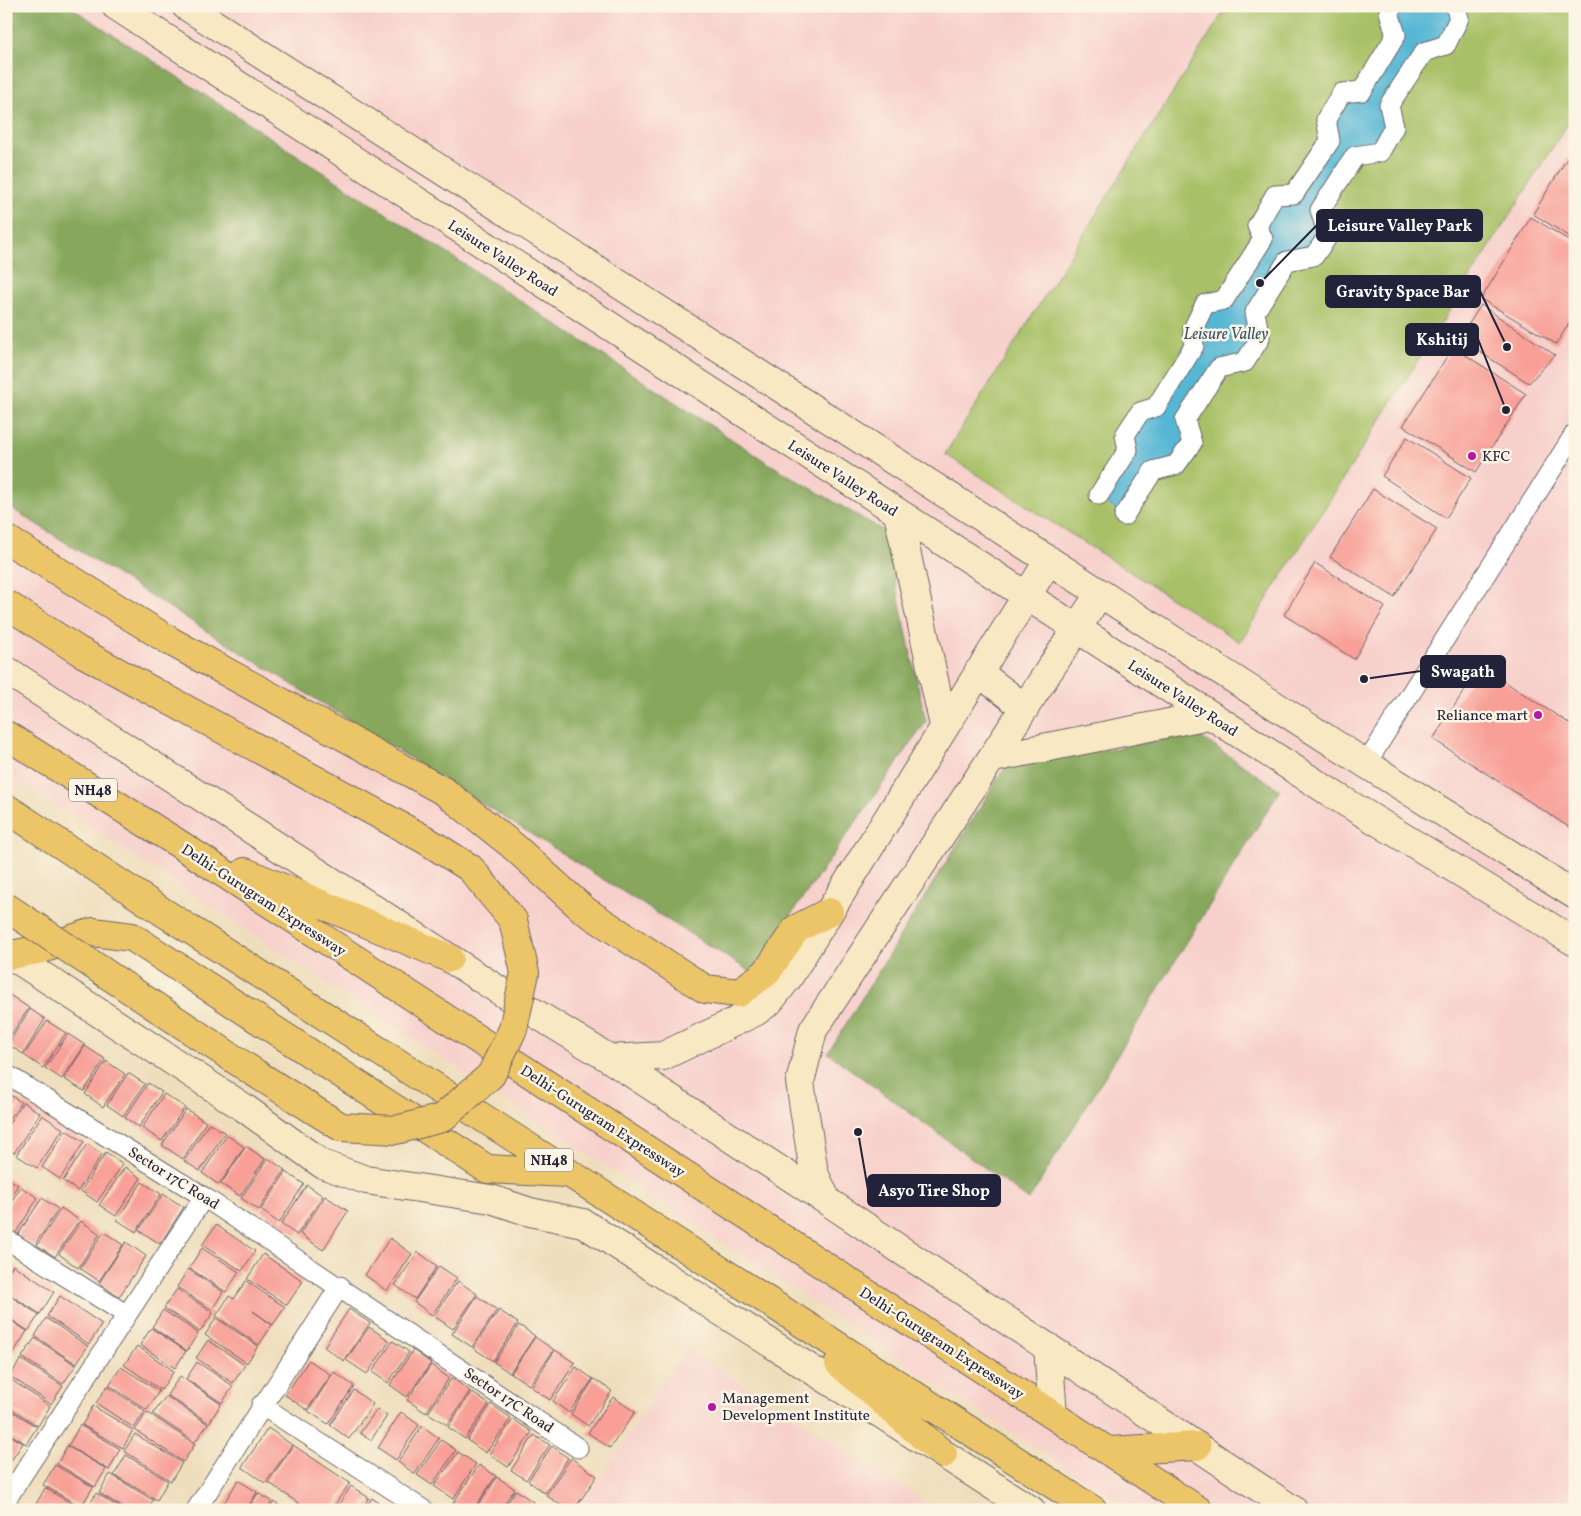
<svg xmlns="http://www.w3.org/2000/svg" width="1581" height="1516" viewBox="0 0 1581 1516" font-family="Vollkorn,serif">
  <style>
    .built { fill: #f7d0cc }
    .green { fill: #a8c167; stroke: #657251 }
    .forest { fill: #86a75c; stroke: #54644c }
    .water { fill: #57b7d5; stroke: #3c6c88 }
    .building { fill: #f8a098 }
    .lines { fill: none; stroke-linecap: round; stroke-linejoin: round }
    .street-casing { stroke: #6a6468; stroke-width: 21 }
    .secondary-casing { stroke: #6a6468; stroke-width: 30 }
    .primary-casing { stroke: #6a6468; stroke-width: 30 }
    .highway-casing { stroke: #6a6468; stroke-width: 30 }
    .street { stroke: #fff; stroke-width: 19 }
    .secondary { stroke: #f8e8c3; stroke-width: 28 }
    .primary { stroke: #edc569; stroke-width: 28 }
    .highway { stroke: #edc569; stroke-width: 28 }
    .primary-bridge-casing { stroke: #6a6468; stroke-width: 30; stroke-linecap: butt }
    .primary-bridge { stroke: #edc569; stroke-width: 28 }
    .poi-dot { fill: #b5179e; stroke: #fcf5e5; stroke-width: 2 }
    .labels { text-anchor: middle; stroke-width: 5; stroke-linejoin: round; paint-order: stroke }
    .shield { fill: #fcf5e5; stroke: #63616e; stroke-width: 1 }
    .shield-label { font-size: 14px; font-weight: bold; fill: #22223b }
    .street-label { font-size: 15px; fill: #22223b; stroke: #fcf5e5 }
    .poi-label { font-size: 15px; fill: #22223b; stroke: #fcf5e5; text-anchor: start }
    .water-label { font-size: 16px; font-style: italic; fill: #355671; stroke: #fcf5e5 }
    .leader { fill: none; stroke: #22223b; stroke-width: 2 }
    .callout-dot { fill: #22223b; stroke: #fcf5e5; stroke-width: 2 }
    .callout { fill: #22223b; stroke: #22223b; stroke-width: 2 }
    .callout-label { font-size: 16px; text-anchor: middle; font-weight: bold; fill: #fff }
  </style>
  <rect width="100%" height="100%" fill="#fcf5e5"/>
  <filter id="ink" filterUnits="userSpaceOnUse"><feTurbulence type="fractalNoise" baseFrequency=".02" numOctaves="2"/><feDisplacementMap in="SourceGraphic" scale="10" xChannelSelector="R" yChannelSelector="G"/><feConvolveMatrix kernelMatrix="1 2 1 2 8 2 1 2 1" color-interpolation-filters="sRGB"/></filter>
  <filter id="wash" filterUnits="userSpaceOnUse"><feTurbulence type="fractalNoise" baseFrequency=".0096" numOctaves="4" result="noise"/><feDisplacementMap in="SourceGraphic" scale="20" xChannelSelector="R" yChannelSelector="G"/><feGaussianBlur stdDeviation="1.12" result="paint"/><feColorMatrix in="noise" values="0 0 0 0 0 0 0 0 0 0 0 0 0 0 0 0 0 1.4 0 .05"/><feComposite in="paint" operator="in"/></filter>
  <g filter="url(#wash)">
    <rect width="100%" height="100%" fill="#efdebc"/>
    <path class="built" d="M6 6H1575V1510H1130L6 772Z
      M686 1348 937 1510H579Z"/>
    <path class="green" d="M1224 6H1575V112L1240 642 945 454 1226 8Z"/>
    <path class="forest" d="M6 6H69L768 463 884 531 926 722 751 972 6 505Z
      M1196 734 1280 790 1029 1200 828 1053 1005 767Z"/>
    <path class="water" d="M1393 6H1455L1446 45 1424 52 1389 105 1380 152 1355 156 1320 209 1328 236 1287 261 1255 312 1260 338 1245 362 1219 368 1185 420 1192 443 1153 471 1123 514 1099 499 1125 435 1156 406 1193 329 1224 299 1275 195 1294 194 1330 141 1326 119 1362 91 1396 36Z"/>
    <g id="blocks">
      <path class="building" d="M1568 157 1575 161V240L1533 214Z
        M1531 217 1575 244V314L1556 344 1481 299Z
        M1481 305 1555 355 1529 383 1459 339Z
        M1453 347 1526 394 1476 472 1403 426Z
        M1407 437 1471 478 1446 518 1382 476Z
        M1373 489 1437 529 1394 597 1330 557Z
        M1315 563 1385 607 1354 659 1284 615Z
        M1480 666 1575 727V831L1433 739Z
        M10 995 29 1008 6 1042V1000Z
        M30 1009 45 1019 23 1054 8 1044Z
        M47 1021 66 1033 43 1068 24 1055Z
        M68 1034 85 1045 62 1079 45 1068Z
        M85 1046 105 1059 84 1091 64 1079Z
        M106 1061 125 1074 103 1107 85 1094Z
        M128 1073 145 1084 123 1116 107 1105Z
        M148 1083 162 1092 139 1127 125 1118Z
        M7 1093 21 1102 6 1123V1095Z
        M164 1094 185 1107 162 1141 142 1128Z
        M23 1102 40 1113 14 1153 6 1148V1128Z
        M186 1109 206 1122 183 1159 162 1145Z
        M42 1115 63 1129 37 1168 16 1155Z
        M209 1123 225 1133 200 1171 184 1161Z
        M66 1130 84 1142 60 1179 42 1167Z
        M227 1135 244 1147 219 1185 202 1173Z
        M87 1144 102 1154 78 1191 63 1181Z
        M246 1146 265 1159 240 1196 221 1184Z
        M106 1152 123 1164 97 1202 81 1191Z
        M268 1158 285 1170 259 1210 241 1198Z
        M125 1167 141 1178 116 1216 99 1205Z
        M286 1172 304 1184 279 1223 261 1210Z
        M6 1177 18 1185 6 1203Z
        M142 1182 161 1194 136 1232 117 1220Z
        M307 1185 323 1196 297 1235 281 1224Z
        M21 1187 38 1198 15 1234 6 1228V1209Z
        M163 1194 184 1207 160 1244 139 1230Z
        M325 1196 348 1211 323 1250 300 1234Z
        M42 1198 58 1209 34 1246 17 1236Z
        M61 1208 79 1220 55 1257 37 1245Z
        M81 1221 100 1234 78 1268 59 1254Z
        M216 1225 255 1251 242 1271 202 1245Z
        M104 1232 123 1245 99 1281 80 1268Z
        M390 1238 412 1254 387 1291 365 1275Z
        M126 1242 146 1256 119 1297 99 1283Z
        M202 1248 239 1272 226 1292 189 1268Z
        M418 1252 437 1266 415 1299 395 1285Z
        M263 1254 303 1281 287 1305 247 1279Z
        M13 1265 54 1292 40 1314 6 1292V1276Z
        M439 1266 457 1278 432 1315 414 1302Z
        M188 1269 223 1292 212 1310 177 1287Z
        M246 1281 285 1307 273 1325 253 1311 272 1325 259 1345 216 1316 229 1296 234 1299Z
        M458 1281 477 1294 453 1329 434 1316Z
        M177 1289 213 1313 200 1332 164 1308Z
        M6 1293 39 1315 28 1331 6 1316Z
        M60 1296 102 1324 89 1344 47 1316Z
        M477 1296 497 1310 472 1347 452 1334Z
        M349 1309 370 1323 344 1361 324 1347Z
        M163 1310 198 1333 187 1351 152 1327Z
        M499 1310 518 1323 493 1361 473 1348Z
        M6 1317 27 1331 14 1352 6 1347Z
        M46 1318 88 1346 76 1364 35 1336Z
        M216 1318 258 1346 247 1363 205 1335Z
        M519 1325 535 1336 510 1373 494 1362Z
        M369 1327 390 1341 367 1374 346 1360Z
        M151 1328 186 1351 175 1368 140 1345Z
        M535 1337 554 1350 529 1385 511 1373Z
        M35 1338 76 1365 63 1384 22 1357Z
        M208 1340 245 1365 233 1383 196 1358Z
        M393 1341 409 1352 388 1383 372 1372Z
        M137 1346 174 1371 161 1390 124 1365Z
        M6 1349 13 1353 6 1364Z
        M413 1350 431 1363 407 1397 390 1385Z
        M555 1350 575 1363 550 1400 531 1387Z
        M21 1359 63 1386 51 1404 10 1376Z
        M309 1360 331 1375 307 1410 285 1395Z
        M197 1362 233 1386 222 1403 186 1379Z
        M431 1365 449 1378 426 1413 407 1400Z
        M121 1367 159 1391 147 1410 109 1385Z
        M576 1367 593 1379 569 1413 553 1401Z
        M334 1372 354 1386 328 1424 308 1411Z
        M180 1376 221 1404 209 1423 167 1395Z
        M452 1378 470 1391 447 1425 428 1413Z
        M10 1379 50 1406 38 1426 6 1405V1385Z
        M594 1379 612 1391 588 1426 571 1414Z
        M107 1386 145 1411 134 1428 96 1403Z
        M354 1390 373 1404 349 1439 330 1425Z
        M471 1392 489 1404 465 1439 448 1427Z
        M166 1396 208 1424 195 1442 153 1414Z
        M613 1397 635 1412 610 1448 588 1433Z
        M491 1404 511 1418 486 1453 467 1440Z
        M93 1406 133 1430 123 1448 82 1425Z
        M6 1407 37 1427 26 1444 6 1431Z
        M377 1409 387 1416 371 1440 360 1433Z
        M147 1412 195 1444 183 1462 135 1430Z
        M401 1412 419 1425 396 1460 378 1448Z
        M513 1419 532 1432 508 1467 489 1454Z
        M80 1425 120 1449 109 1470 68 1446Z
        M422 1426 439 1438 415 1474 398 1462Z
        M268 1428 292 1445 265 1483 242 1467Z
        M6 1433 23 1443 10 1462 6 1460Z
        M135 1434 182 1463 171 1481 124 1451Z
        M534 1435 550 1445 526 1480 511 1470Z
        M441 1440 456 1450 432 1485 417 1475Z
        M293 1445 350 1483 331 1510H308L268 1482Z
        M67 1446 106 1469 95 1487 57 1464Z
        M552 1446 568 1458 545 1493 528 1481Z
        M458 1452 476 1464 453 1499 434 1486Z
        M126 1455 168 1481 157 1500 114 1475Z
        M571 1458 597 1476 574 1510H567L546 1495Z
        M55 1465 93 1487 81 1507 43 1485Z
        M479 1465 496 1476 473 1510H463L453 1503Z
        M110 1474 153 1500 147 1510H127L99 1493Z
        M497 1477 515 1489 500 1510H474Z
        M238 1480 257 1492 246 1510H220Z
        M351 1486 369 1498 361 1510H335Z
        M45 1488 79 1508 78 1510H41L35 1506Z
        M516 1490 536 1504 532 1510H503Z
        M96 1493 124 1510H87Z
        M258 1493 272 1501 267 1510H248Z
        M372 1498 389 1510H364Z
        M274 1502 286 1510H269Z"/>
    </g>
  </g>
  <g filter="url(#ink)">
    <use href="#blocks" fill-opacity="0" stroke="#6a6468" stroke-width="1"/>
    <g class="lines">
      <g class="street-casing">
        <path id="street" d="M1099 495 1128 450 1125 435 1140 412 1156 407 1194 346 1193 329 1205 304 1224 300 1263 239 1257 226 1275 195 1294 194 1330 141 1326 119 1342 93 1362 91 1396 35 1389 12 1393 6
          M1124 516 1153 471 1176 465 1192 443 1185 420 1219 368 1245 362 1260 338 1255 312 1287 261 1314 256 1328 236 1320 210 1355 156 1380 152 1394 127 1389 105 1424 52 1446 45 1459 18 1455 6
          M1366 764 1575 433
          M6 1074 204 1197 578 1448
          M6 1239 127 1315
          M261 1405 424 1510
          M6 1500 204 1197
          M196 1510 340 1286"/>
      </g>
      <g class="secondary-casing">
        <path id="secondary" d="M116 6 1334 795 1575 942
          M186 6 1366 764 1575 895
          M898 514 944 726
          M6 670 520 1004 610 1059 827 1201 1293 1510
          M978 672 1025 708
          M993 758 1209 715
          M6 952 243 1107 322 1164 366 1180 491 1199 530 1212 583 1223 1031 1510
          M610 1059 663 1056 755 1012 769 1002 788 978 1049 560
          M827 1201 814 1173 800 1082 813 1030 1100 593
          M1048 1347 1053 1415"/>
      </g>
      <g class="primary-casing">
        <path id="primary" d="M6 539 170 641 445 792 512 845 584 910 705 989 738 993 766 973 796 929 829 912"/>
      </g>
      <g class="highway-casing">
        <path id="highway" d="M6 735 179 844 1198 1510
          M6 808 163 912 1093 1510
          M245 872 449 958
          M11 955 42 949 93 932 132 937 487 1169 567 1173
          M839 1363 943 1454
          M1108 1451 1197 1446"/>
      </g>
      <use href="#street" class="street"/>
      <use href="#secondary" class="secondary"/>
      <use href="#primary" class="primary"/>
      <use href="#highway" class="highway"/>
      <g class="primary-bridge-casing">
        <path id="primary-bridge" d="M6 604 79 651 424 839 470 868 513 920 525 973 513 1029 491 1075 442 1118 396 1130 341 1127 255 1073 6 907"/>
      </g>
      <use href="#primary-bridge" class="primary-bridge"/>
    </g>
  </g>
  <g class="poi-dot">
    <circle cx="1472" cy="456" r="5"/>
    <circle cx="1538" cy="715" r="5"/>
    <circle cx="712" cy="1407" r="5"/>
  </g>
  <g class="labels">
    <g class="shield">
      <rect x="69" y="778.5" width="48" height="23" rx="4"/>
      <rect x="525" y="1148.5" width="48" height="23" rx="4"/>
    </g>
    <g class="shield-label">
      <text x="93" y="795">NH48</text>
      <text x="549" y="1165">NH48</text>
    </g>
    <g class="street-label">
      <text transform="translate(503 258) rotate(33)" y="5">Leisure Valley Road</text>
      <text transform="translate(843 478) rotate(33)" y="5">Leisure Valley Road</text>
      <text transform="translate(1183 698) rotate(33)" y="5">Leisure Valley Road</text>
      <text transform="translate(264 900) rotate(33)" y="5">Delhi-Gurugram Expressway</text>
      <text transform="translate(603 1121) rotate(33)" y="5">Delhi-Gurugram Expressway</text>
      <text transform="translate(174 1178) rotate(32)" y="5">Sector 17C Road</text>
      <text transform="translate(942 1343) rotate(33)" y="5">Delhi-Gurugram Expressway</text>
      <text transform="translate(509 1400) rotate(34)" y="5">Sector 17C Road</text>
    </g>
    <g class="poi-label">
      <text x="1482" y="461">KFC</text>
      <text x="1528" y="720" text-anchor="end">Reliance mart</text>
      <text x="722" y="1403">Management<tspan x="722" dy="17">Development Institute</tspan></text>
    </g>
    <g class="water-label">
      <text x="1226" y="339">Leisure Valley</text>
    </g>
  </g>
  <path class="leader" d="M1260 283L1317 225M1507 347L1480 291M1506 410L1478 339M1364 679L1421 671M858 1132L868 1190"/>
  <g class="callout-dot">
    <circle cx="1260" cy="283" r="5"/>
    <circle cx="1507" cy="347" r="5"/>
    <circle cx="1506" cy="410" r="5"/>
    <circle cx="1364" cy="679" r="5"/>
    <circle cx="858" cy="1132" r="5"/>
  </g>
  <g class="callout">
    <rect x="1317" y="210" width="165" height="31" rx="5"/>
    <rect x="1326" y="276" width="154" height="31" rx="5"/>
    <rect x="1406" y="324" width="72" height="31" rx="5"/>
    <rect x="1421" y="656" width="84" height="31" rx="5"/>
    <rect x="868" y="1175" width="132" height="31" rx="5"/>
  </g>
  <g class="callout-label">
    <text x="1400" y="231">Leisure Valley Park</text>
    <text x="1403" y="297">Gravity Space Bar</text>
    <text x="1442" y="345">Kshitij</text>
    <text x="1463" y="677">Swagath</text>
    <text x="934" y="1196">Asyo Tire Shop</text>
  </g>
  <rect width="1581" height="1516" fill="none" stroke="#fcf5e5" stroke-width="25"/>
</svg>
